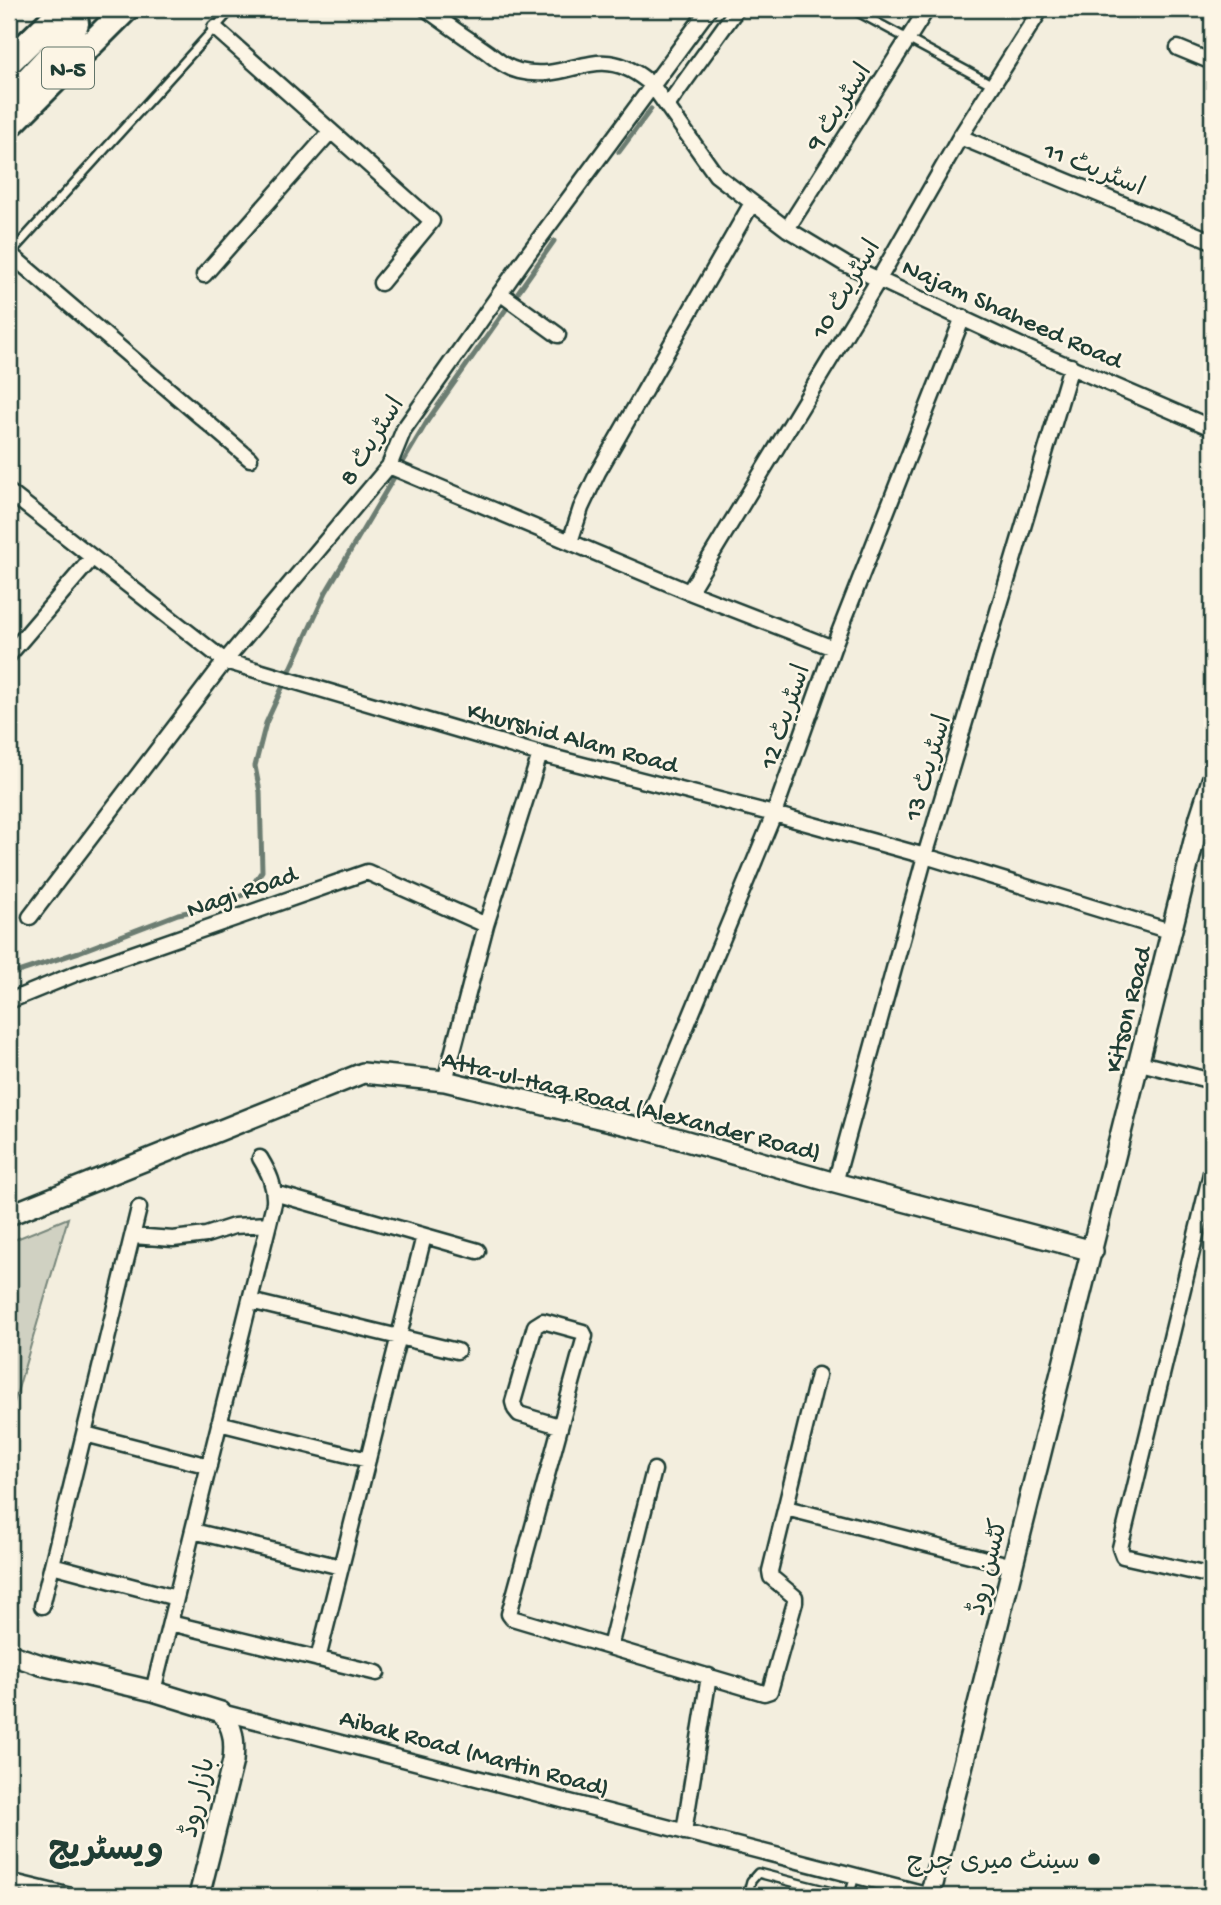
<svg xmlns="http://www.w3.org/2000/svg" width="1221" height="1905" viewBox="0 0 1221 1905" font-family="'Gochi Hand','Playpen Sans Arabic',sans-serif">
  <style>
    .green { fill: #d0d1c2; stroke: #78877b; stroke-width: 2 }
    .lines { fill: none; stroke-linecap: round; stroke-linejoin: round }
    .stream { stroke: #6c7d72; stroke-width: 5 }
    .lane-casing { stroke: #1f3d34; stroke-width: 12 }
    .street-casing { stroke: #1f3d34; stroke-width: 19 }
    .secondary-casing { stroke: #1f3d34; stroke-width: 24 }
    .highway-casing { stroke: #1f3d34; stroke-width: 30 }
    .lane { stroke: #fcf5e5; stroke-width: 7 }
    .street { stroke: #fcf5e5; stroke-width: 14 }
    .secondary { stroke: #fcf5e5; stroke-width: 19 }
    .highway { stroke: #fcf5e5; stroke-width: 24 }
    .poi-dot { fill: #1f3d34; stroke: #fcf5e5; stroke-width: 2.5 }
    .labels { text-anchor: middle; stroke-width: 5; stroke-linejoin: round; paint-order: stroke }
    .shield { fill: #fcf5e5; stroke: #617469; stroke-width: 2 }
    .shield-label { font-size: 24px; font-weight: bold; fill: #1f3d34 }
    .street-label { font-size: 26px; fill: #1f3d34; stroke: #fcf5e5 }
    .poi-label { font-size: 26px; fill: #1f3d34; stroke: #fcf5e5; text-anchor: end }
    .district-label { font-size: 33px; font-weight: bold; fill: #1f3d34; stroke: #fcf5e5 }
  </style>
  <rect width="100%" height="100%" fill="#f3eede"/>
  <filter id="ink" filterUnits="userSpaceOnUse"><feTurbulence type="fractalNoise" baseFrequency=".0143" numOctaves="2"/><feDisplacementMap in="SourceGraphic" scale="14" xChannelSelector="R" yChannelSelector="G"/><feConvolveMatrix kernelMatrix="1 2 1 2 8 2 1 2 1" color-interpolation-filters="sRGB"/></filter>
  <g filter="url(#ink)">
    <path class="green" d="M68 1218 9 1420V1242Z"/>
    <g class="lines">
      <path class="stream" d="M619 152 651 109
        M9 975 79 952 178 914 222 905 247 893 262 871 260 792 255 766 266 723 326 592 428 420 554 241"/>
      <g class="lane-casing">
        <path id="lane" d="M852 9 993 85
          M9 255 232 9
          M747 1896 751 1881 758 1873 847 1896
          M849 1896 855 1876"/>
      </g>
      <g class="street-casing">
        <path id="street" d="M426 9C446 24 467 38 487 52 497 60 507 68 519 71 573 84 598 37 652 85L716 175 787 229 845 264 1022 346 1212 428
          M215 28 432 221 381 283
          M1178 48 1212 62
          M667 106 737 9
          M960 137 1212 241
          M787 229 927 9
          M10 254 250 459
          M204 275 331 131
          M500 293 558 335
          M389 466 689 592 833 648
          M9 492 225 661 540 754 774 814 925 856 1173 932
          M570 542 581 508 598 472 752 203
          M689 592 879 279 960 137 1041 9
          M9 655 92 558
          M30 917 225 661 389 466 404 429 525 258 709 9
          M9 1001 75 974 367 872 486 925
          M1140 1063 1212 1081
          M445 1081 486 925 540 754
          M644 1129 774 814 833 648 963 317
          M1212 1169 1120 1548 1123 1556 1212 1576
          M835 1183 925 856 1071 366
          M274 1193 478 1251
          M133 1236 173 1239 206 1235 234 1226 269 1224
          M250 1301 457 1351
          M219 1423 368 1460
          M559 1426 519 1414 515 1409 513 1402 535 1326 543 1321 583 1332 585 1336 509 1614 512 1618 764 1693 770 1691 795 1602V1597L771 1577 770 1571 818 1375
          M85 1434 209 1466
          M786 1508 1013 1566
          M193 1531 341 1567
          M52 1565 176 1598
          M42 1606 139 1208
          M170 1623 377 1673
          M610 1647 654 1470
          M318 1659 424 1236
          M153 1691 274 1203C275 1185 269 1173 260 1158
          M221 1712 930 1895
          M684 1832 709 1676
          M9 1881 71 1896"/>
      </g>
      <g class="secondary-casing">
        <path id="secondary" d="M9 1215 363 1073 445 1081 644 1129 835 1183 1093 1251
          M9 1654 41 1665 153 1691 221 1712C234 1727 235 1742 233 1761L199 1896
          M930 1896 1200 817 1212 780"/>
      </g>
      <g class="highway-casing">
        <path id="highway" d="M9 62 59 13 67 12 74 15 76 23 73 31 9 100
          M9 126 126 9"/>
      </g>
      <use href="#lane" class="lane"/>
      <use href="#street" class="street"/>
      <use href="#secondary" class="secondary"/>
      <use href="#highway" class="highway"/>
    </g>
  </g>
  <circle class="poi-dot" cx="1094" cy="1859" r="7"/>
  <g class="labels">
    <rect class="shield" x="42" y="47.5" width="52" height="41" rx="5"/>
    <g class="shield-label">
      <text x="68" y="76">N-5</text>
    </g>
    <g class="street-label">
      <text transform="translate(837 106) rotate(-57)" y="9">اسٹریٹ 9</text>
      <text transform="translate(1095 167) rotate(22)" y="9">اسٹریٹ 11</text>
      <text transform="translate(844 288) rotate(-59)" y="9">اسٹریٹ 10</text>
      <text transform="translate(1013 312) rotate(24)" y="9">Najam Shaheed Road</text>
      <text transform="translate(370 440) rotate(-58)" y="9">اسٹریٹ 8</text>
      <text transform="translate(783 716) rotate(-71)" y="9">اسٹریٹ 12</text>
      <text transform="translate(573 736) rotate(15)" y="9">Khurshid Alam Road</text>
      <text transform="translate(926 767) rotate(-73)" y="9">اسٹریٹ 13</text>
      <text transform="translate(241 890) rotate(-19)" y="9">Nagi Road</text>
      <text transform="translate(1126 1009) rotate(-76)" y="9">Kitson Road</text>
      <text transform="translate(632 1104) rotate(14)" y="9">Atta-ul-Haq Road (Alexander Road)</text>
      <text transform="translate(986 1567) rotate(-76)" y="9">کٹسن روڈ</text>
      <text transform="translate(475 1751) rotate(15)" y="9">Aibak Road (Martin Road)</text>
      <text transform="translate(196 1797) rotate(-77)" y="9">بازار روڈ</text>
    </g>
    <g class="poi-label">
      <text x="1080" y="1868">سینٹ میری چرچ</text>
    </g>
    <g class="district-label">
      <text x="106" y="1859">ویسٹریج</text>
    </g>
  </g>
  <rect width="1221" height="1905" fill="none" stroke="#fcf5e5" stroke-width="35"/>
  <rect x="18" y="18" width="1186" height="1870" fill="none" stroke="#1f3d34" stroke-width="2.5" filter="url(#ink)"/>
</svg>
